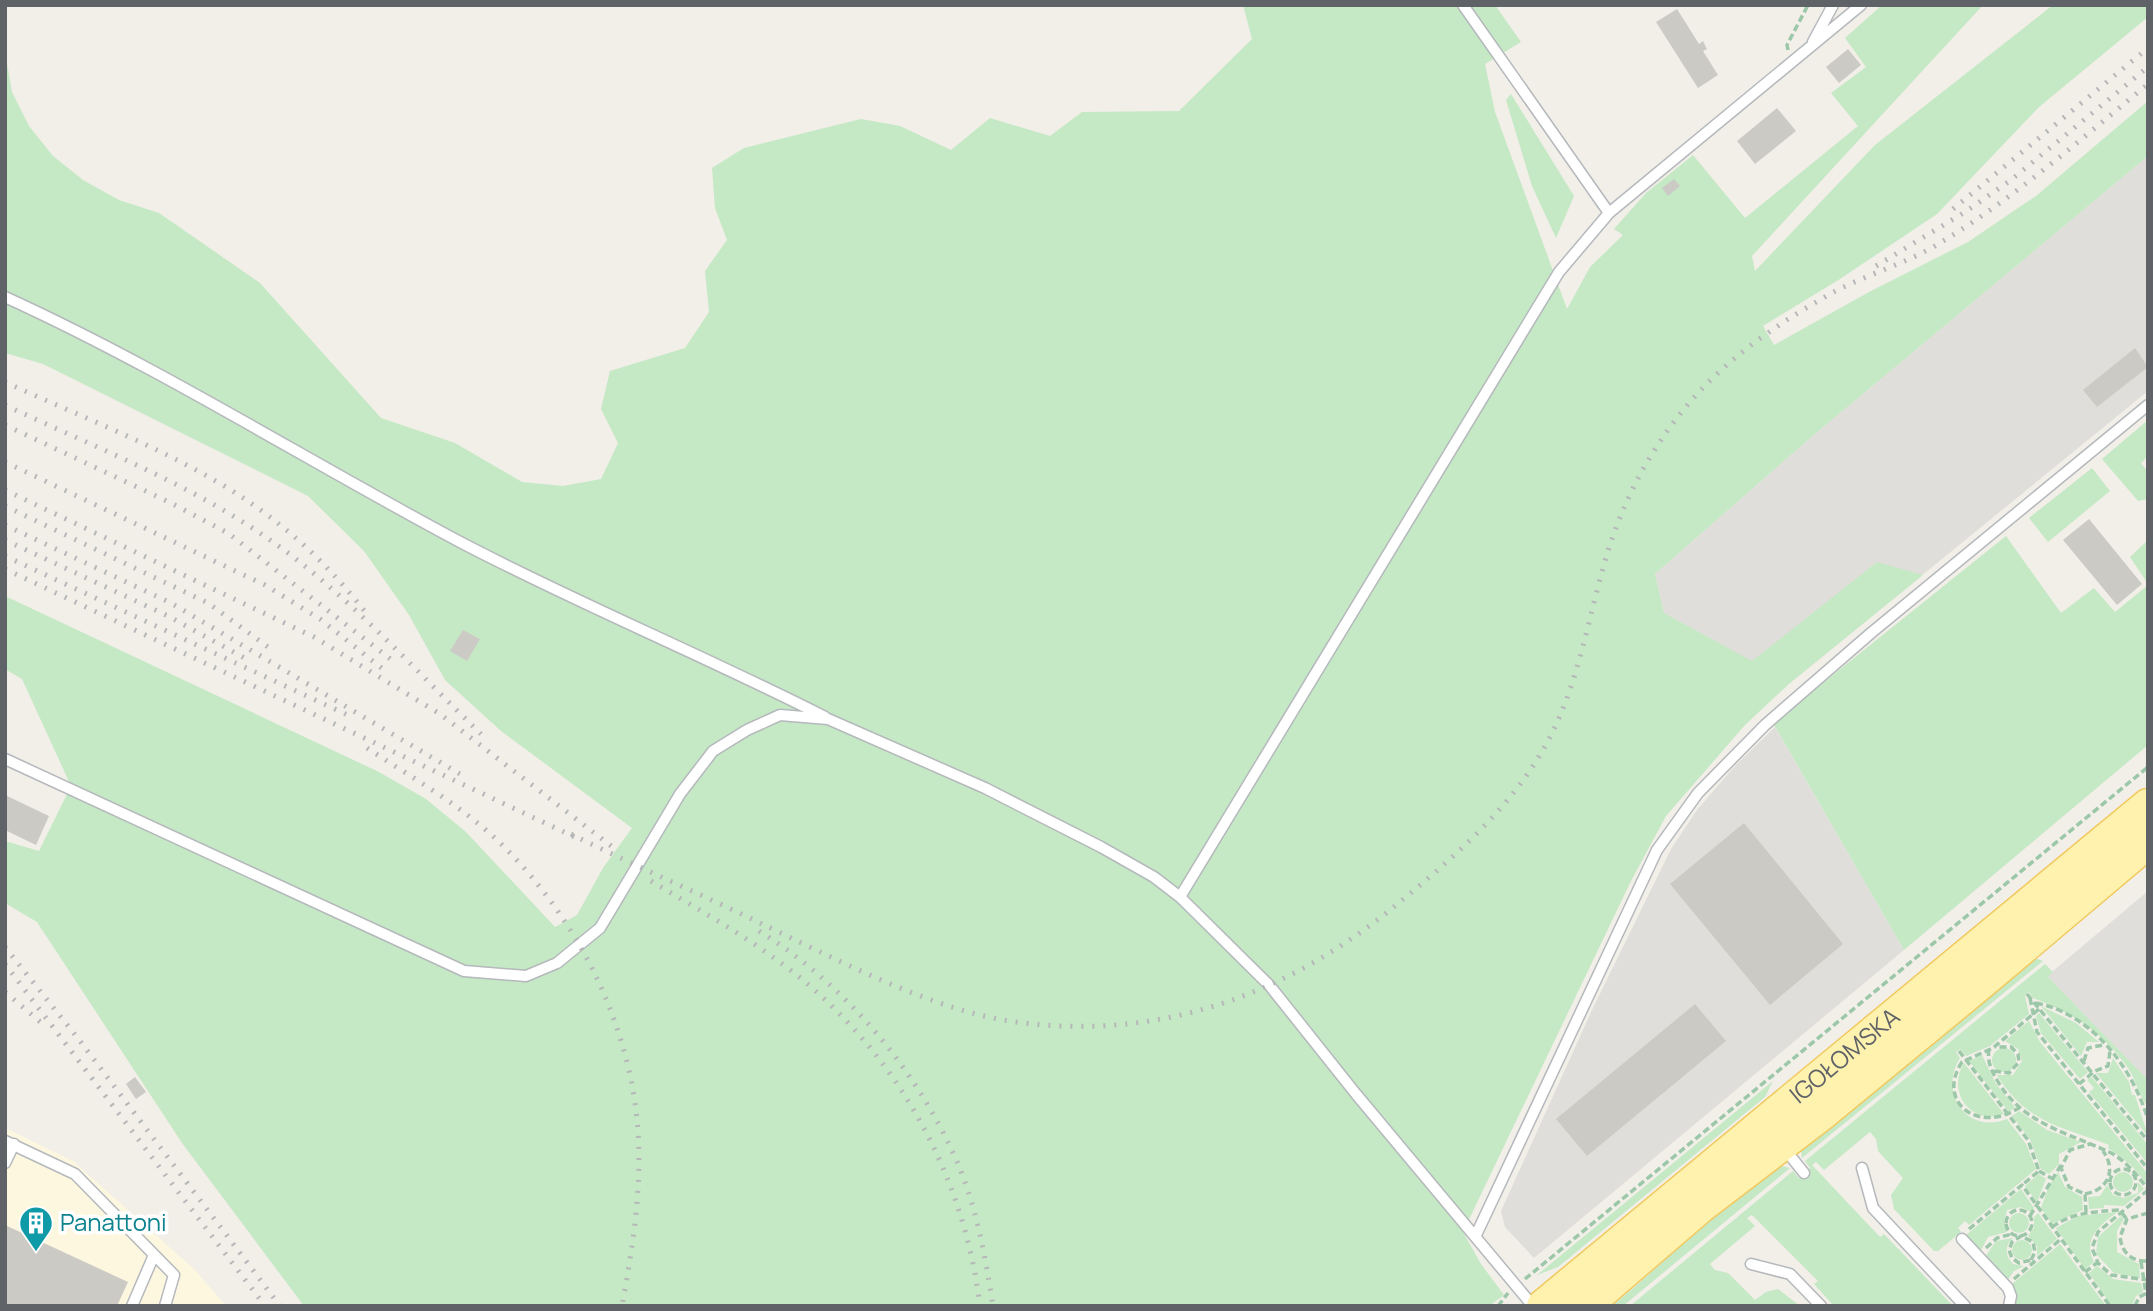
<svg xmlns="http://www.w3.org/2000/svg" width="2153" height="1311" viewBox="0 0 2153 1311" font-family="Manrope,sans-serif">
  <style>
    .commercial { fill: #fef7e0 }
    .industrial { fill: #e0deda }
    .green { fill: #c5e8c5 }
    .building { fill: #cccac5 }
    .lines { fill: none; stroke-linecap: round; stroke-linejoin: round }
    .service-casing { stroke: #b5b8bc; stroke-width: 13 }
    .primary-casing { stroke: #f2c960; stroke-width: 35 }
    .path { stroke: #9cc7a9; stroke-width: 3.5; stroke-dasharray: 7 3.5; stroke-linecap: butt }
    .service { stroke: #fff; stroke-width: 10 }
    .primary { stroke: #fff2af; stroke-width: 32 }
    .rail { stroke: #b6b7b8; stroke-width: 5; stroke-dasharray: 2 9; stroke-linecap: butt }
    .labels { text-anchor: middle; stroke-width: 7; stroke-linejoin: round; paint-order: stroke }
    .street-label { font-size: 24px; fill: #5f6368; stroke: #fff }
    .culture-label { font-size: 24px; fill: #0d838f; stroke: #fff; text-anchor: start }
  </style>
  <rect width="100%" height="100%" fill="#f1efe8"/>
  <path class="commercial" d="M5 1128 73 1161 195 1270 226 1306H5Z"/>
  <path class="industrial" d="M2148 156V391L1790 683 1664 613 1655 574 1809 439Z
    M1775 727 1904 950 1534 1258 1505 1227 1501 1211 1592 1010 1671 849 1697 810 1734 767Z
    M2148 891V1080L2047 976Z"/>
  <path class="green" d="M1243 5H1495L1521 42 1485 64 1495 112 1567 309 1590 267 1623 235 1614 229 1646 193 1693 155 1745 218 1858 126 1831 93 1866 67 1845 38 1882 5H1983L1752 256 1755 271 1875 145 2053 5H2148V17L2039 107 1937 214 1840 279 1763 326 1774 345 1869 292 1968 242 2036 196 2148 101V156L1809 439 1655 574 1664 613 1752 661 1877 562 1923 575 1790 683 1745 725 1666 816 1630 883 1463 1232 1481 1264 1504 1295 1489 1306H304L182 1143 37 922 5 903V841L39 851 71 786 22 679 5 669V596L379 772 426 799 466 832 555 927 577 915 603 868 632 828 501 731 445 680 409 615 364 551 308 496 43 364 5 353V52L12 92 29 126 53 156 83 180 119 200 159 213 260 283 381 418 455 443 522 482 563 486 601 479 618 443 601 409 610 371 685 348 709 312 705 271 727 240 715 208 712 168 744 148 861 119 900 126 951 150 990 118 1050 136 1082 112 1179 111 1252 39Z
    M1511 94 1574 196 1556 238 1532 186 1506 100Z
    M2148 420V456L2141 463 2148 472V499L2138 501 2102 459Z
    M2092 468 2110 491 2048 542 2029 518Z
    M2006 536 2061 613 2094 588 2115 612 2148 585V745L1904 950 1773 723Z
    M2148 540V584L2130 557Z
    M2035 958 2043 961 1802 1158 1801 1148 1841 1118 1843 1119 1844 1115Z
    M2045 964 2053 972 2048 977 2148 1080V1107C2139 1096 2136 1080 2128 1068 2103 1033 2073 1013 2033 998L2029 992 2025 996 2029 1014 1990 1046 1966 1056 1960 1049 1956 1052 1960 1058C1938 1093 1967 1135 2007 1119L2026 1144 2036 1169 1969 1225 1965 1221 1958 1228 1961 1232 1938 1251H1934L1894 1209 1891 1195 1903 1178 1878 1151 1876 1139 1870 1132 1824 1170 1816 1162 1812 1165 1880 1237 1884 1234 1953 1306H1834L1814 1284 1818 1281 1752 1215 1747 1218 1755 1226 1710 1264 1715 1270 1728 1273 1755 1300 1766 1292 1778 1289 1800 1306H1630L1793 1171 1799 1178 1810 1168 1805 1161Z
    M2041 1006 2076 1023 2099 1042H2087L2081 1056Z
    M2039 1013 2088 1072 2080 1079 2041 1033 2036 1016Z
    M2029 1021 2040 1042 2148 1174V1185L2131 1165 2108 1148 2109 1145C2066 1127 2027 1125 1997 1075H2013L2022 1061 2018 1049 2005 1041Z
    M1992 1060a12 12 0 1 1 24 0a12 12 0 1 1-24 0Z
    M1982 1055 1996 1084 2015 1107 2009 1112 1969 1061Z
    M2113 1058 2129 1082 2132 1095H2135L2148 1136 2096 1073H2108Z
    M1964 1063 2004 1114C1971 1126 1946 1092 1964 1063Z
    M2092 1077 2148 1145V1164L2089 1092 2094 1088 2087 1080Z
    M1773 1081 1765 1097 1558 1267 1537 1275Z
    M2019 1111 2047 1130 2081 1142 2059 1154V1164L2049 1174 2041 1169 2030 1139 2012 1116Z
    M1777 1165 1790 1168 1623 1306H1612C1668 1260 1718 1208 1777 1165Z
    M2058 1172 2065 1187 2082 1197 2083 1210 2052 1224 2041 1208 2049 1186Z
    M2113 1182a10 10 0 1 1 20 0a10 10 0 1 1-20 0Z
    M2039 1174 2046 1179 2037 1202 2025 1186Z
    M2138 1182 2144 1189 2124 1206 2104 1205V1208L2089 1209 2088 1197 2100 1196 2107 1185 2113 1195 2124 1198 2138 1193Z
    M2021 1189 2034 1208 2031 1212 2021 1207 2007 1210 2004 1222 2007 1232 1988 1237 1980 1252 1965 1236Z
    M2117 1212C2100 1226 2082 1238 2094 1262L2085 1269 2056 1228 2078 1216Z
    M2009 1223a10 10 0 1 1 20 0a10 10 0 1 1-20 0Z
    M2038 1213 2057 1239 2037 1256V1246L2028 1236 2034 1228V1217Z
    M2121 1216 2124 1219 2117 1231V1252L2139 1264 2140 1278 2114 1273 2096 1254 2098 1237Z
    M2013 1238C2004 1246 2005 1256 2013 1264L2024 1266 2014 1271 2007 1281 1985 1257 1996 1241Z
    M2012 1250a10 10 0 1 1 20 0a10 10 0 1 1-20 0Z
    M2060 1244 2106 1306H2015L2016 1295 2011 1285Z
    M2097 1266 2113 1279 2141 1283 2143 1292 2136 1296 2132 1306H2112L2089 1273Z"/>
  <path class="building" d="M1677 9 1699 44 1703 41 1707 49 1703 51 1718 75 1698 88 1656 22Z
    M1848 49 1861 65 1839 83 1826 67Z
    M1777 108 1796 131 1755 164 1737 141Z
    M1674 179 1680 186 1668 196 1662 188Z
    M2135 348 2148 367 2097 407 2083 390Z
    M2089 519 2142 584 2117 605 2063 540Z
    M463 630 480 639 467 661 450 651Z
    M5 795 49 816 36 845 5 830Z
    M1744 823 1843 944 1770 1005 1670 884Z
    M1695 1004 1726 1041 1587 1156 1556 1119Z
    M135 1077 146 1092 136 1099 126 1084Z
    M5 1225 128 1282 117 1306H5Z"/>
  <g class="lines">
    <g class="service-casing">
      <path id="service" d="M1463 5 1609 213
        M1813 42 1833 5
        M5 297C163 369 309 462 462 543 581 605 705 656 825 717
        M5 759 464 971 526 976 557 963 600 928 680 794 713 751 747 730 780 715 828 719 985 788 1101 847 1154 877 1180 897 1270 986 1356 1094 1533 1306
        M1180 897 1559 272 1609 213 1861 5
        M5 1141 75 1174 174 1275 165 1306
        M1784 1148 1804 1173
        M5 1163 14 1144
        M1862 1168 1873 1208 1965 1306
        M1476 1235 1657 850 1698 793 1765 725 1871 633 2148 405
        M1962 1239 2008 1288 2011 1296 2009 1306
        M1751 1264 1790 1274 1821 1306
        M132 1306 154 1255"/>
    </g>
    <g class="primary-casing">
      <g id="primary">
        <path id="s1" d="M1543 1306 2148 805"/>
        <path d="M1585 1306 1700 1207 1823 1113 1981 983 2148 842"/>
      </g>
    </g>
    <path class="path" d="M1788 50 1787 45 1808 5
      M2027 994 2148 1141
      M2030 998 2037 1032 2148 1169
      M2036 1003C2092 1014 2133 1068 2148 1120
      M1989 1049C1987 1061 1991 1070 1997 1080 2021 1123 2068 1133 2109 1152 2124 1159 2137 1175 2148 1189
      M1959 1051 2028 1140 2039 1171 2022 1185
      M2084 1061 2088 1048 2103 1045
      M1994 1071 2009 1073 2019 1062 2018 1054 2011 1047H1995
      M2079 1084 2095 1071 2108 1066 2110 1051
      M2020 1107C1980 1135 1935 1103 1962 1062L1993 1048 2039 1009
      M2110 1182a13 13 0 1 1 26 0a13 13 0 1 1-26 0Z
      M2039 1171 2051 1178
      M2148 1190 2098 1232 2092 1248 2098 1263 2111 1275 2148 1280
      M2085 1194C2108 1190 2117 1170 2103 1151
      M2006 1223a13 13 0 1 1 26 0a13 13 0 1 1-26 0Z
      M2086 1212 2085 1194 2069 1187 2061 1168 2070 1150 2090 1144
      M2148 1213 2127 1219 2120 1237C2122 1253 2132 1262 2148 1261
      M2030 1216 2061 1165
      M2052 1227C2073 1212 2094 1212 2119 1210L2127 1219
      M1969 1229 2022 1185 2110 1306
      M1986 1248 1997 1238 2012 1234
      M2031 1260 2035 1252 2033 1242 2021 1236 2012 1242 2009 1250 2012 1258 2019 1263 2031 1260 2033 1263
      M2141 1262 2146 1294
      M2085 1272 2097 1263
      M1525 1279 2148 767
      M2014 1279 2061 1239
      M1498 1306 1508 1293
      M2135 1306 2139 1297 2147 1293"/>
    <use href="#service" class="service"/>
    <use href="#primary" class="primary"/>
    <path class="rail" d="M1953 209 2148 48
      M1876 266 1965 212 2011 180 2148 67
      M5 382C94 423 205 463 280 525 312 550 341 581 366 613
      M5 405C94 447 189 483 270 540 344 591 416 671 481 734
      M5 425 171 503 228 533 393 661
      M5 462 265 585 320 619 384 670
      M5 490 314 637 440 714 615 849
      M5 506 208 603 272 650
      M5 525 171 603 465 777
      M5 540 168 616 250 661
      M5 556 352 717
      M5 569 579 839
      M367 748C411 777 459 804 497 840 582 921 639 1039 639 1158 639 1207 631 1257 622 1306
      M571 834C633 865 696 892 758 922 834 958 933 1011 1016 1022 1156 1041 1282 997 1390 910 1451 860 1513 808 1550 737 1580 679 1589 613 1608 551 1627 491 1657 437 1700 391 1736 352 1785 319 1832 293 1865 275 1902 265 1935 246 2012 200 2079 141 2148 84
      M651 881C701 911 753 940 798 976 900 1059 964 1176 980 1306
      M759 931C843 983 914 1066 955 1157 976 1204 985 1255 993 1306
      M5 947 80 1041 280 1306
      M5 964 265 1306
      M5 992 45 1026"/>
  </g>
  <defs>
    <g id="building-pin" transform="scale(1.75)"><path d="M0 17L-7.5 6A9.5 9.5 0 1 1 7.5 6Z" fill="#0f9aa8" stroke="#fff"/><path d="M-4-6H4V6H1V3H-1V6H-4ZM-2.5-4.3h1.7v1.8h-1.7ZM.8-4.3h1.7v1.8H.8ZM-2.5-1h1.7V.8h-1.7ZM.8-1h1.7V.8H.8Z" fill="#fff"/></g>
  </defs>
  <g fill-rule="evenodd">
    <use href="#building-pin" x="36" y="1223"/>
  </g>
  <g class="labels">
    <g class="street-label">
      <text dy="8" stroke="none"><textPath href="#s1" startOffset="392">IGOŁOMSKA</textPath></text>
    </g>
    <g class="culture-label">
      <text x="60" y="1231">Panattoni</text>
    </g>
  </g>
  <rect width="2153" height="1311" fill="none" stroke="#5f6368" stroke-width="14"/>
</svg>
